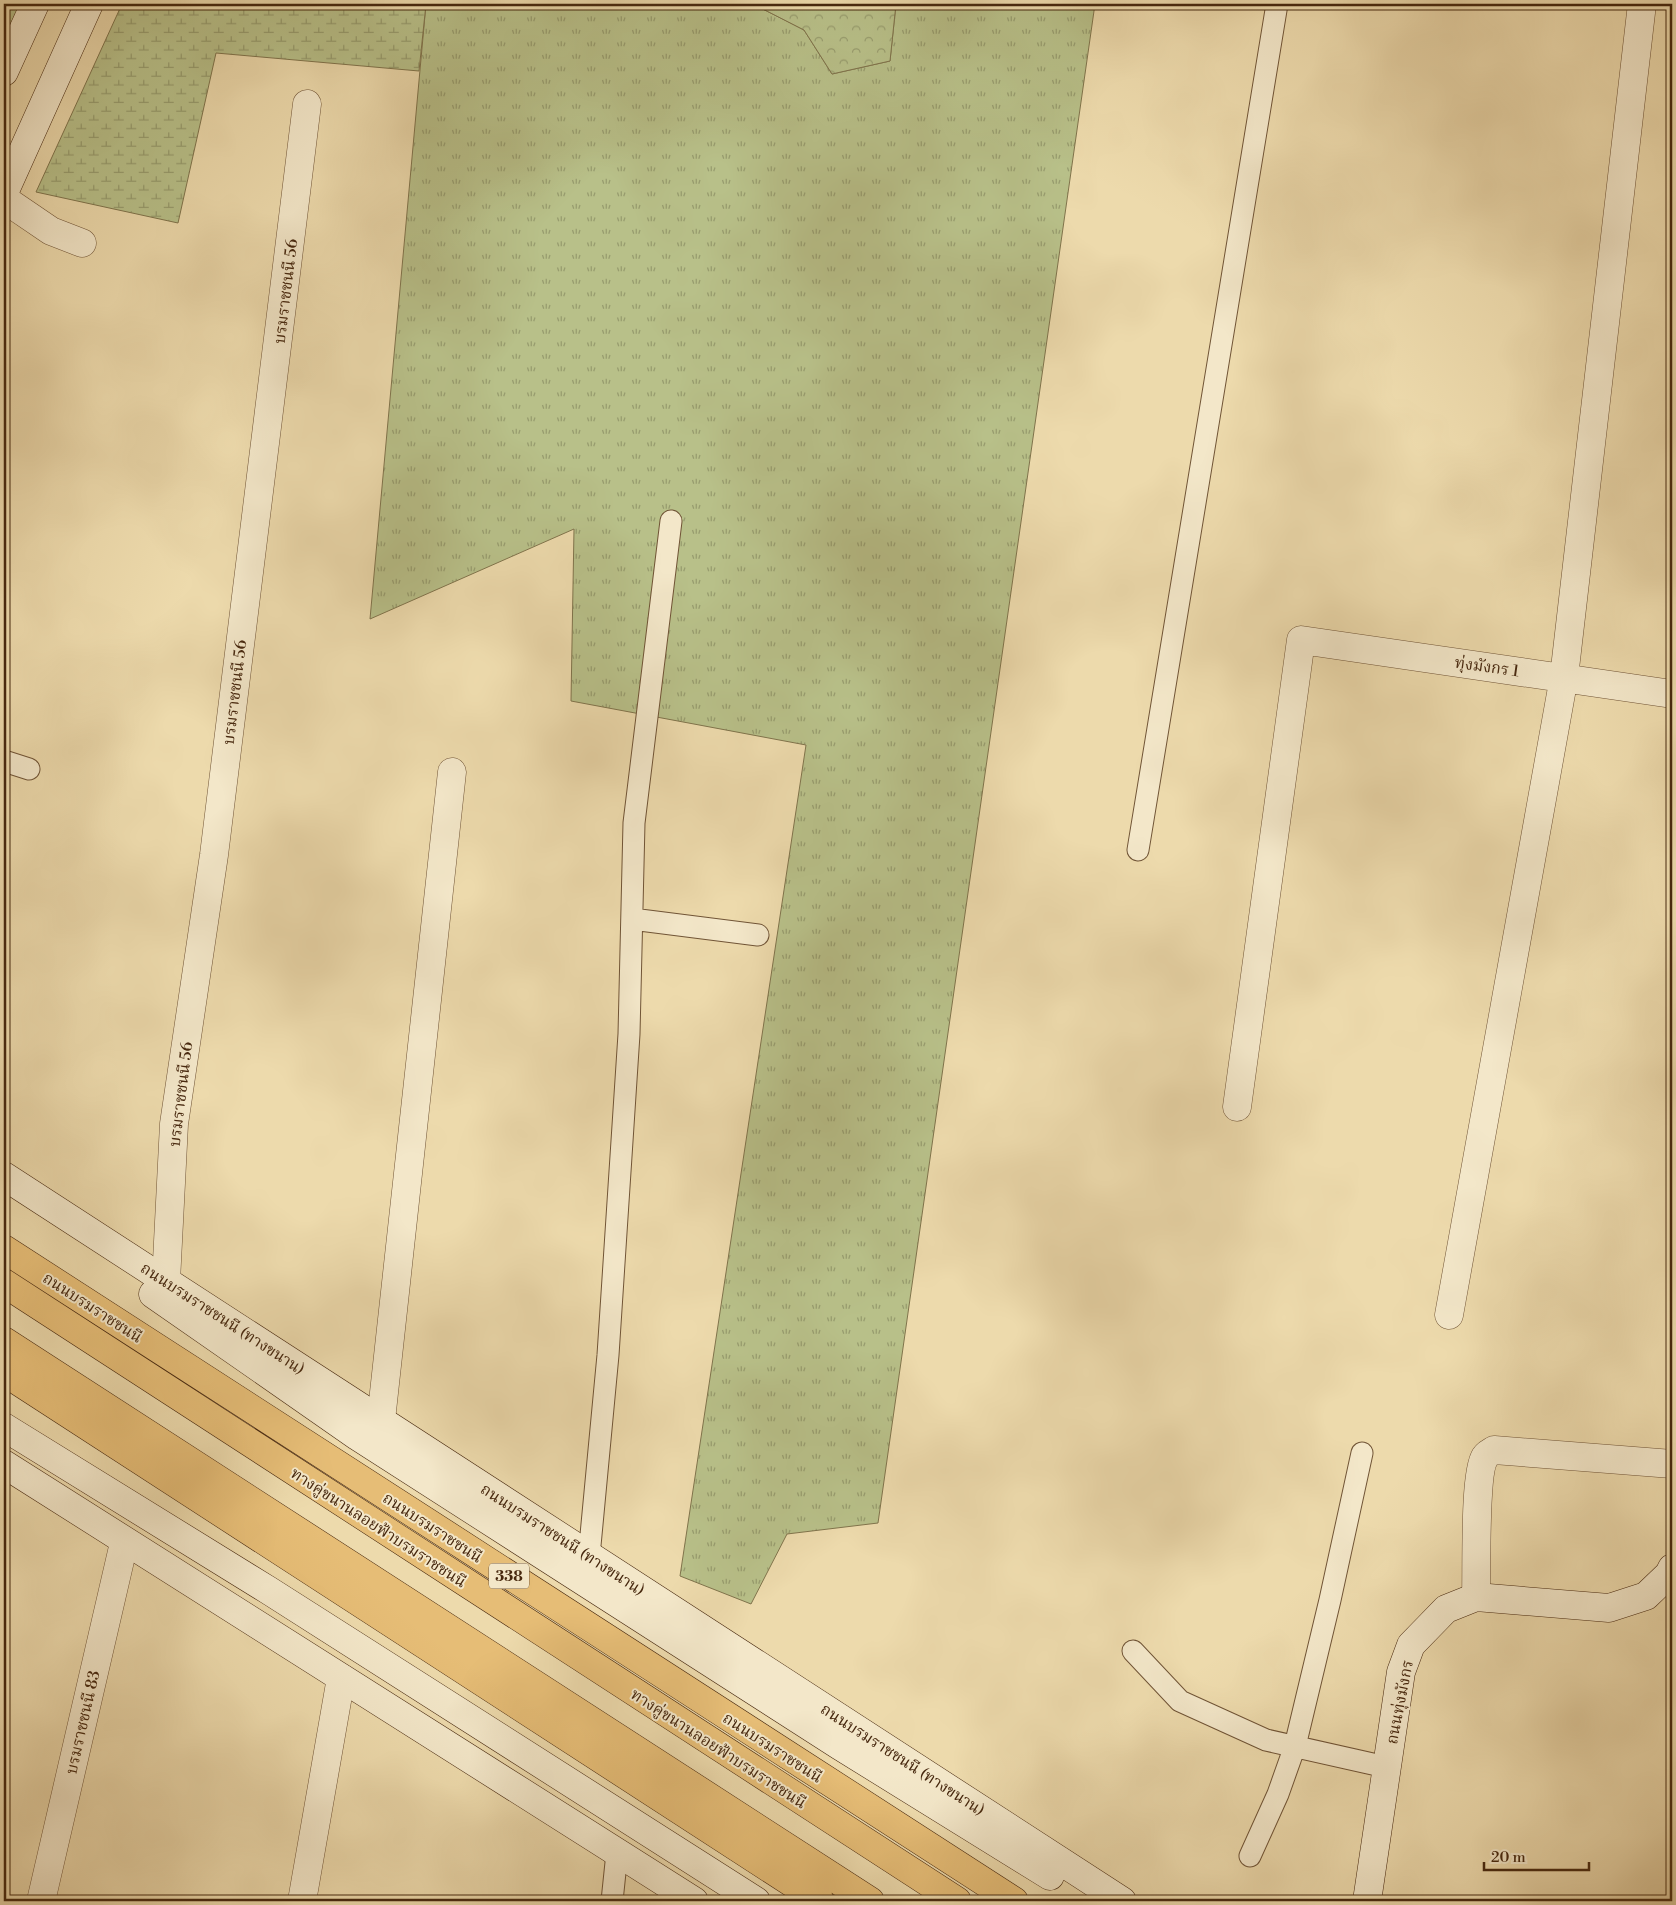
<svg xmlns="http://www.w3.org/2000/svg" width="1676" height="1905" viewBox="0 0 1676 1905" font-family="'Libre Bodoni','Noto Serif Thai',serif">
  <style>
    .grass { fill: url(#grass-tufts); stroke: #80744c }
    .forest { fill: url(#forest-crowns); stroke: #80744c }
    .wetland { fill: url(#wetland-marsh); stroke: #80744c }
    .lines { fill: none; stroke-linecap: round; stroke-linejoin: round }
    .lane-casing { stroke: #705436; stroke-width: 23 }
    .street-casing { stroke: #705436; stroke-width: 29 }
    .secondary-casing { stroke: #47280f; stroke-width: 29 }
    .primary-casing { stroke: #47280f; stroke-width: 29 }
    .lane { stroke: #f3e7c9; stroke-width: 21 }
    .street { stroke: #f3e7c9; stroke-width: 28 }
    .secondary { stroke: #f3e7c9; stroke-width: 28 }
    .primary { stroke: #e6bd76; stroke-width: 28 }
    .labels { text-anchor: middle; stroke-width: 4; stroke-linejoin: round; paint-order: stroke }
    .shield { fill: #f3e7c9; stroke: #7b6147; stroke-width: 1 }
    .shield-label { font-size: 15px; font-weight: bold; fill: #47280f }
    .street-label { font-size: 16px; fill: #47280f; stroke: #f3e7c9 }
  </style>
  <defs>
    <pattern id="grass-tufts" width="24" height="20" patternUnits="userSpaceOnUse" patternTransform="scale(1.25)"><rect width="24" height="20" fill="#b8c089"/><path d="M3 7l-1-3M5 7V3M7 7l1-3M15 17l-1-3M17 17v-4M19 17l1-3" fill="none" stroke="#979c6e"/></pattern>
    <pattern id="forest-crowns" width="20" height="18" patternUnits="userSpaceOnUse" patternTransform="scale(1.25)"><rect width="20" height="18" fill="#b8c089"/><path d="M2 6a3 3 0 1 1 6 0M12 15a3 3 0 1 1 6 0" fill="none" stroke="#979c6e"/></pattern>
    <pattern id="wetland-marsh" width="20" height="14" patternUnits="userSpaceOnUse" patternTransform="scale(1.25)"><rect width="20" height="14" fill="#b8c089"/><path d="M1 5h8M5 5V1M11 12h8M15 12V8" fill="none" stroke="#979c6e"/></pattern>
  </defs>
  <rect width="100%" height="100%" fill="#eddaac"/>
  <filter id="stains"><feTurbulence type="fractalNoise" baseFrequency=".004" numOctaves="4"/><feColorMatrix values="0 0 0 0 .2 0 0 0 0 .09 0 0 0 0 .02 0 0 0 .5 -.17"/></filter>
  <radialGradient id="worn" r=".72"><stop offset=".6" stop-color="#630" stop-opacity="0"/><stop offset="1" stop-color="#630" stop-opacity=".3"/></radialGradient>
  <path class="grass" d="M426 4H753L804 30 832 74 890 61 896 4H1095L878 1523 787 1534 751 1604 680 1576 806 745 571 701 574 529 370 619Z"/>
  <path class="forest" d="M753 4H896L890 61 832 74 804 30Z"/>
  <path class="wetland" d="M4 4H38L4 102Z
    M122 4H426L419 71 216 53 178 223 36 192Z"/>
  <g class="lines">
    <g class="lane-casing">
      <path id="lane" d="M4 761 29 769
        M1138 850 1277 4
        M632 919 758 935
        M589 1556 608 1355 629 1034 634 823 671 521
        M1133 1651 1180 1701 1266 1740 1386 1767
        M1250 1856 1278 1794 1295 1746 1330 1600 1362 1453
        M612 1901 617 1853"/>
    </g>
    <g class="street-casing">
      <path id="street" d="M4 199 51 231 82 243
        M1237 1107 1301 640 1672 694
        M166 1281 174 1124 214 855 307 104
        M1449 1315 1564 677 1642 4
        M381 1420 452 772
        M1476 1597C1477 1572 1474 1473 1485 1457 1486 1454 1491 1452 1494 1450L1672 1464
        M41 1901 124 1543
        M302 1901 341 1678"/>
    </g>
    <g class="secondary-casing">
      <path id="secondary" d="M4 72 35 4
        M4 193 89 4
        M4 1176 1122 1901
        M153 1294 357 1436 840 1746 1050 1876
        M4 1427 268 1590 756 1901
        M4 1464 694 1901
        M1367 1901 1401 1672 1411 1645 1446 1609 1476 1597 1609 1608 1646 1596 1669 1574 1672 1568"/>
    </g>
    <g class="primary-casing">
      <path id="primary" d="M4 1249 1014 1901
        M4 1283 957 1901
        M4 1341 870 1901
        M4 1372 820 1901"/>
    </g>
    <use href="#lane" class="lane"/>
    <use href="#street" class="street"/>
    <use href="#secondary" class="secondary"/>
    <use href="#primary" class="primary"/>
  </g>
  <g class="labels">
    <rect class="shield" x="489" y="1563.5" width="40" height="25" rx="4"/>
    <g class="shield-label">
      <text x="509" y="1581">338</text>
    </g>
    <g class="street-label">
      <text transform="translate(285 291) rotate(-83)" y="6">บรมราชชนนี 56</text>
      <text transform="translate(1487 666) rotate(8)" y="6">ทุ่งมังกร 1</text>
      <text transform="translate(234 692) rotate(-83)" y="6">บรมราชชนนี 56</text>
      <text transform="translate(180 1094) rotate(-83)" y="6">บรมราชชนนี 56</text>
      <text transform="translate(93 1307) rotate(33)" y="6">ถนนบรมราชชนนี</text>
      <text transform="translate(223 1318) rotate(33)" y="6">ถนนบรมราชชนนี (ทางขนาน)</text>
      <text transform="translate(379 1527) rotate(33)" y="6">ทางคู่ขนานลอยฟ้าบรมราชชนนี</text>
      <text transform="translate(433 1527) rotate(33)" y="6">ถนนบรมราชชนนี</text>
      <text transform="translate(563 1539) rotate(33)" y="6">ถนนบรมราชชนนี (ทางขนาน)</text>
      <text transform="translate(1399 1702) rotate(-79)" y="6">ถนนทุ่งมังกร</text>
      <text transform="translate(82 1722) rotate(-77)" y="6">บรมราชชนนี 83</text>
      <text transform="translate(773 1747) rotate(33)" y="6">ถนนบรมราชชนนี</text>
      <text transform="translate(719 1748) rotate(33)" y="6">ทางคู่ขนานลอยฟ้าบรมราชชนนี</text>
      <text transform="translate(903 1759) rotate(33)" y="6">ถนนบรมราชชนนี (ทางขนาน)</text>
    </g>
  </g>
  <rect width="1676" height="1905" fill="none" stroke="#eddaac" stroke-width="20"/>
  <rect x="5" y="5" width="1666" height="1895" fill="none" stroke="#47280f" stroke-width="2.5"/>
  <rect x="10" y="10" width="1656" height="1885" fill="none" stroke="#47280f"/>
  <path d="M1484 1862v8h105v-8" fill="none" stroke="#47280f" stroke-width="2.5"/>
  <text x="1491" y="1862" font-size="15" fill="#47280f" stroke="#f3e7c9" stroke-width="4" paint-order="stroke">20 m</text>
  <rect width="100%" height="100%" filter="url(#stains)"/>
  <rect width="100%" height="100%" fill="url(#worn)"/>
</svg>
